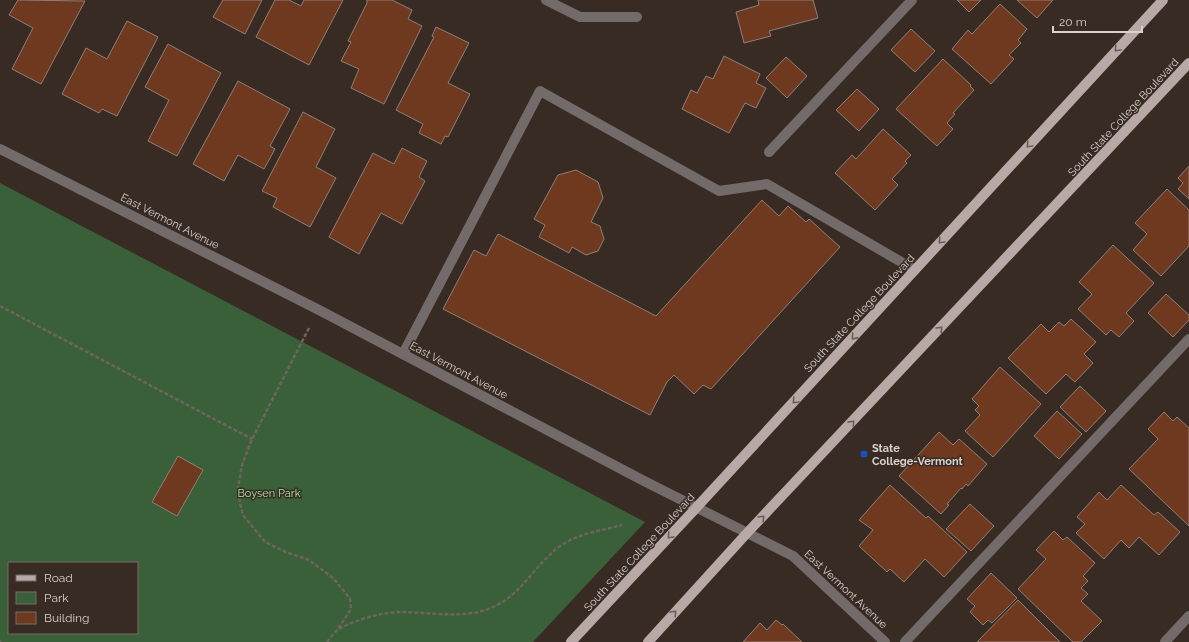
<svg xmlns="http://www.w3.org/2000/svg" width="1189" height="642" viewBox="0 0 1189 642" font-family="Raleway,sans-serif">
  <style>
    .green { fill: #3a6039; fill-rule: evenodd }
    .building { fill: #6f3920; stroke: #8f7f78 }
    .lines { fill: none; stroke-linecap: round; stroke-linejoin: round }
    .path { stroke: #6e645d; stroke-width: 2.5; stroke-dasharray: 4 2; stroke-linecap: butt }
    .minor { stroke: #736b6a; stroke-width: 10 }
    .major { stroke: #b8a8a6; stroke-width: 10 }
    .oneway { stroke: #6b5d58 }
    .transit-dot { fill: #1a4fb4; stroke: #372b24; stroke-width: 1.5 }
    .labels { text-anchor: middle; stroke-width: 3; stroke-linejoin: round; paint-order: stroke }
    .street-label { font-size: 11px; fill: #d8d1cc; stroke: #372b24 }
    .poi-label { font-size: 11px; font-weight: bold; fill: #d8d1cc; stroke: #372b24; text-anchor: start }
    .park-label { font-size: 11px; fill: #a6e7a2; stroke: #372b24 }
  </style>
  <rect width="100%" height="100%" fill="#372b24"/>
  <path class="green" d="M0 183 645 522 533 642H0ZM9 563H137V633H9Z"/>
  <path class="building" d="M18 0 85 1 41 84 12 69 33 28 9 15Z
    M223 0H262L245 34 213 17Z
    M275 0H289L301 6 304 0H343L309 65 256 37Z
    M367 0H392L412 10 408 19 422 26 384 104 351 88 359 69 341 61 351 42 348 41 367 3Z
    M758 0H813L818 18 769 31 771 36 744 43 736 12 759 5Z
    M957 0H981L969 12Z
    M1017 0H1053L1037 18Z
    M1000 4 1027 29 1018 40 1021 43 1009 55 1014 59 991 84 952 49 968 30 972 34Z
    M127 21 158 37 117 116 102 109 99 113 62 94 86 48 107 59Z
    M436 27 469 43 448 83 470 94 448 137 445 136 441 144 419 133 423 124 396 110 434 37 432 36Z
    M911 29 935 51 915 72 891 50Z
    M168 44 221 73 177 156 148 141 169 100 145 87Z
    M724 56 760 74 756 83 766 88 756 108 745 103 729 133 682 109 691 90 697 93 706 76 713 79Z
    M786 57 807 76 787 98 766 78Z
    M943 59 971 85 970 86 974 90 953 113 955 114 947 123 953 129 937 146 896 109Z
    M238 81 290 109 270 146 275 149 264 169 238 155 224 181 193 164Z
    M857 89 879 109 859 131 836 110Z
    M303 112 335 129 316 167 336 178 310 227 273 207 277 198 262 191Z
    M883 129 911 155 905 161 907 163 892 179 898 185 875 210 835 173 852 155 856 159Z
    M402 148 427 161 419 177 425 181 402 224 381 213 359 254 329 237 373 153 394 164Z
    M1189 166V199L1178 189 1183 183 1178 178Z
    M576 170 598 182 603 198 591 222 600 226 604 239 598 251 586 255 572 247 569 253 539 237 545 225 534 219 558 175Z
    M1167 189 1189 210V246L1161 276 1133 250 1147 234 1135 223Z
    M762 200 779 216 788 206 806 222 809 219 840 247 711 389 703 385 694 394 674 375 667 382 650 415 443 309 474 250 486 256 498 234 656 316Z
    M1113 245 1154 283 1126 313 1134 321 1119 337 1111 330 1106 335 1078 309 1092 294 1079 282Z
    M1166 294 1189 315V320L1173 337 1148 313Z
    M1071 319 1096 342 1084 354 1093 363 1075 382 1066 374 1046 394 1008 358 1041 324 1049 332 1059 322 1064 326Z
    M1000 367 1041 404 993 457 965 431 980 415 975 410 979 406 972 399Z
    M1080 386 1106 411 1086 432 1060 407Z
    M1057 411 1082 434 1059 459 1034 436Z
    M1164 412 1173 421 1177 417 1189 428V526L1129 469 1158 439 1148 429Z
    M939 432 953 445 959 439 987 464 968 486 966 484 962 489 961 488 947 504 949 505 941 514 899 476Z
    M178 456 203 470 177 516 152 502Z
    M890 485 926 518 928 516 967 552 944 577 925 559 904 582 890 569 887 572 859 546 873 530 859 520Z
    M1121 485 1154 515 1158 512 1180 532 1159 555 1139 537 1129 548 1121 540 1104 559 1076 533 1085 524 1077 517 1099 492 1107 500Z
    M970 504 994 526 971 551 946 529Z
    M1054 531 1063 540 1067 537 1095 563 1083 576 1088 581 1081 588 1088 594 1081 601 1102 621 1081 642H1073L1018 589 1046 559 1036 550Z
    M991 573 1017 598 992 623 988 620 983 625 970 612 975 606 967 599Z
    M1018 600 1060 642H977Z
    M776 620 782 625 783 624 802 642H743L760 623 767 630Z"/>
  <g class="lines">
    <path class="path" d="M0 306 252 439
      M309 328 252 439 242 465 238 488 240 503 243 515 265 542 286 552 309 560 333 578 343 590 350 599 351 609 338 629
      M0 641 1 642
      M327 642C331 638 334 632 339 629 354 620 383 612 400 612 427 612 455 618 482 611 518 601 529 572 555 550 573 534 600 531 622 525"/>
    <path class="minor" d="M546 0 580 17H637
      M0 149 319 310 644 481 793 556 885 642
      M769 152 912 0
      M403 354 540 91 719 191 767 184 915 270
      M905 642 1189 339
      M1165 642 1189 616"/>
    <path class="major" d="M571 642 696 508 1163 0
      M648 642 748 532 1189 63"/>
  </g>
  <defs><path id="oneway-chevron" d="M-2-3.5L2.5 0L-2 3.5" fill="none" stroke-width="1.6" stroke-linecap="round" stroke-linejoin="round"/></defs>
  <g class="oneway">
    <use href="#oneway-chevron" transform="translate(1117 49) rotate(133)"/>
    <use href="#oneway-chevron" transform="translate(1029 145) rotate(133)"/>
    <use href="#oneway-chevron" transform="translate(941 241) rotate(133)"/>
    <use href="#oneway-chevron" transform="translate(940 329) rotate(-47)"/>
    <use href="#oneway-chevron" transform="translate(854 337) rotate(132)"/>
    <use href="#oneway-chevron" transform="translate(795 401) rotate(133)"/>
    <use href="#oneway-chevron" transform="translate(852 423) rotate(-47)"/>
    <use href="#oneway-chevron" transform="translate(762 518) rotate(-46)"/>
    <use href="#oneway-chevron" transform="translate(670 536) rotate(133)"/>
    <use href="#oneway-chevron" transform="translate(674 613) rotate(-47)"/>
  </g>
  <rect class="transit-dot" x="860" y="450" width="8" height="8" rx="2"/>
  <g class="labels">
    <g class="street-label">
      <text transform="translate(1123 117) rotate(-47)" y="4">South State College Boulevard</text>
      <text transform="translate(170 221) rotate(27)" y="4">East Vermont Avenue</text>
      <text transform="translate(859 313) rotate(-47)" y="4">South State College Boulevard</text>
      <text transform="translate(459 370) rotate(28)" y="4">East Vermont Avenue</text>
      <text transform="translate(639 552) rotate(-47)" y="4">South State College Boulevard</text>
      <text transform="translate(846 589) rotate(43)" y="4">East Vermont Avenue</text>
    </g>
    <g class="poi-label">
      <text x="872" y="452">State<tspan x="872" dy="13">College-Vermont</tspan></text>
    </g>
    <g class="park-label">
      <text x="269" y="497">Boysen Park</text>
    </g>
  </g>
  <rect x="8" y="562" width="130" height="72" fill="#372b24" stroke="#776d67"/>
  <rect x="16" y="575" width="20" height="6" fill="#b8a8a6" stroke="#776d67"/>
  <text x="44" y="582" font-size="12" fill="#d8d1cc">Road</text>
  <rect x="16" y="592" width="20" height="12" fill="#3a6039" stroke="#776d67"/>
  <text x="44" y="602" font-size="12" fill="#d8d1cc">Park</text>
  <rect x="16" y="612" width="20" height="12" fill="#6f3920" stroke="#776d67"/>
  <text x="44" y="622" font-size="12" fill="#d8d1cc">Building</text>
  <path d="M1053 26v6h89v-6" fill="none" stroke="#d8d1cc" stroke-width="2"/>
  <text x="1059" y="26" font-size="12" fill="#d8d1cc" stroke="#372b24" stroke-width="3" paint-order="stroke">20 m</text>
</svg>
